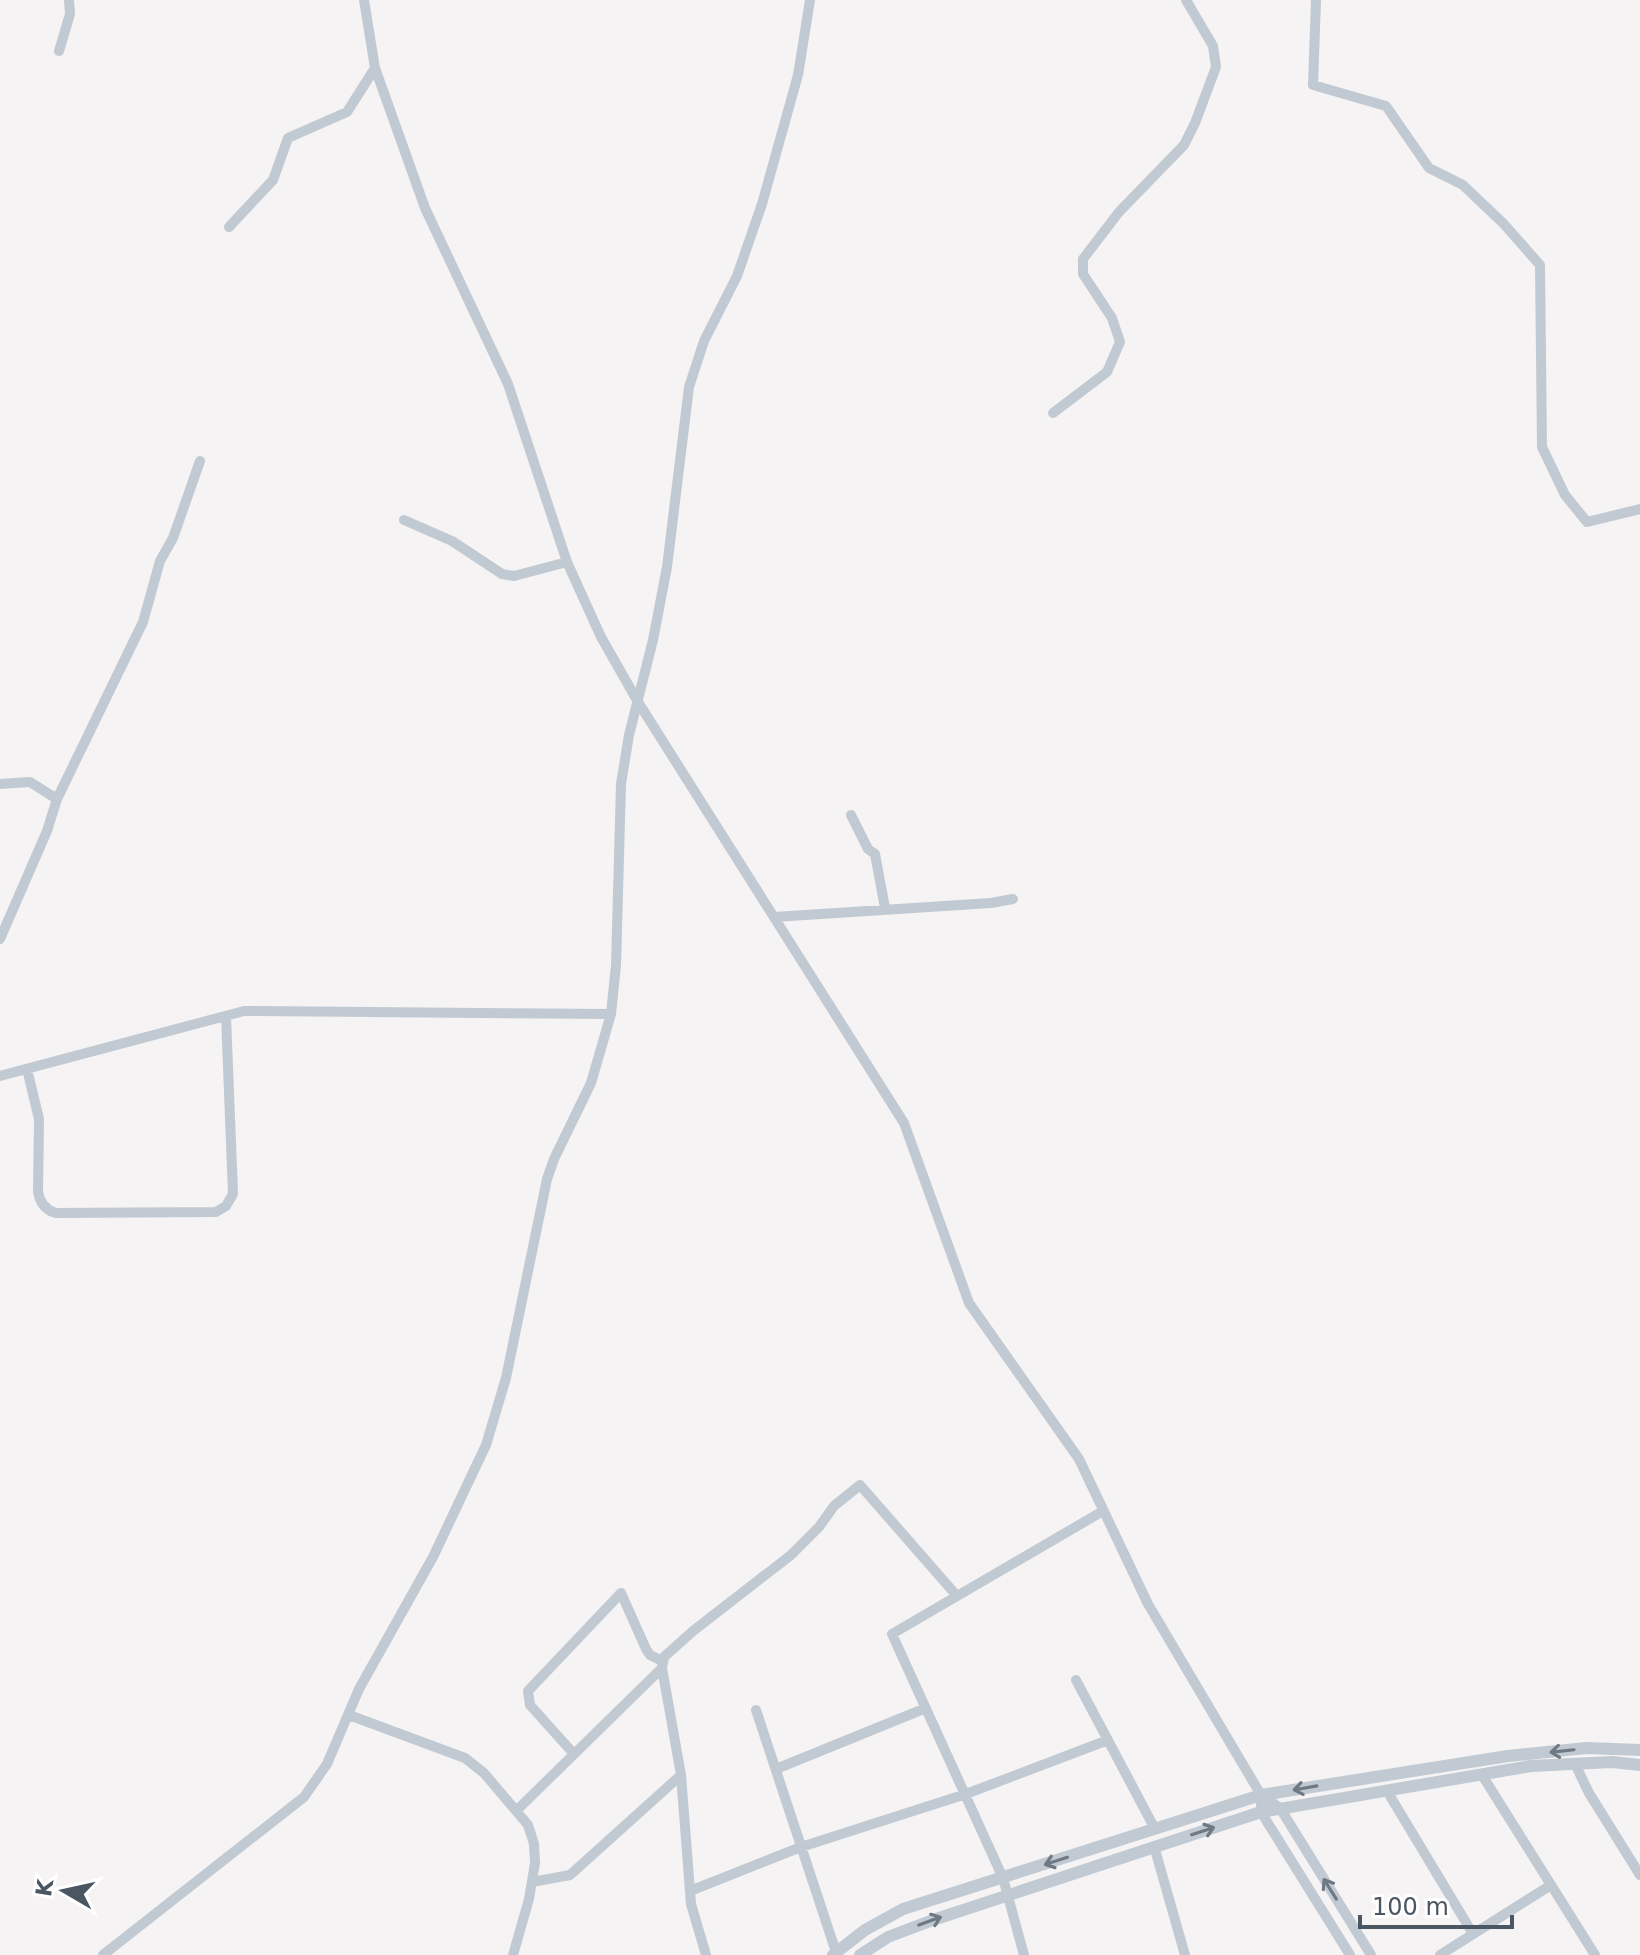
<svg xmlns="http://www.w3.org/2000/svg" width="1640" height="1955" viewBox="0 0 1640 1955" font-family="'DejaVu Sans',sans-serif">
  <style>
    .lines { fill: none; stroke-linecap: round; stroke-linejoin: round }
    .minor { stroke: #c1cad2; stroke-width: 10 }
    .tertiary { stroke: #c1cad2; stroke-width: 12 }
    .oneway { stroke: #6e7983 }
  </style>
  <rect width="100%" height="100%" fill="#f5f3f3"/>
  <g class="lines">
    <path class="minor" d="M364 0 375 68 425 208 508 384 567 562 601 637 638 702 904 1123 969 1303 1079 1459 1148 1604 1261 1795 1280 1808 1371 1955
      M1316 0 1313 85 1386 106 1429 168 1463 185 1503 223 1540 265 1542 447 1565 495 1587 522 1640 509
      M59 51 70 14 69 0
      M229 227 273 180 288 138 347 112 375 68
      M1053 413 1107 372 1120 342 1112 318 1083 274V259L1119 212 1184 145 1195 123 1216 67 1213 46 1186 0
      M404 520 452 541 502 574 514 576 567 562
      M0 784 30 782 57 799
      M851 815 868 849 875 854 885 908
      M774 917 991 903 1013 899
      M0 939 47 831 57 799 143 622 160 561 173 538 200 461
      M27 1069 39 1119 38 1192C40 1203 45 1210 56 1213L216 1212 226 1206 233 1194 226 1016
      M0 1076 244 1011 611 1014
      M1076 1680 1155 1829
      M756 1710 836 1952
      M349 1715 465 1758 484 1773 528 1825 534 1844 535 1863 529 1899 513 1955
      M574 1754 530 1705 528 1691 621 1593 646 1649 650 1655 662 1661
      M1575 1764 1589 1793 1640 1875
      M776 1769 926 1708
      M1482 1775 1595 1955
      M1387 1791 1473 1934
      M1261 1805V1812L1350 1955
      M516 1811 662 1668
      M1154 1846 1185 1955
      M532 1882 570 1875 681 1775
      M690 1891 801 1847 966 1794 1108 1740
      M103 1955 304 1797 327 1764 359 1689 433 1557 486 1445 506 1378 547 1179 554 1159 591 1083 611 1014 616 965 621 784 629 735 653 640 667 567 689 387 704 341 737 276 762 204 798 75 810 0
      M706 1955 691 1904 681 1775 662 1668 664 1657 693 1631 791 1555 819 1527 834 1506 860 1485 957 1596
      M1024 1955 1003 1878 892 1634 1103 1511
      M1440 1955 1551 1885"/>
    <path class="tertiary" d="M833 1955 865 1930 903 1909 1261 1795 1508 1756 1586 1748 1640 1750
      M860 1955 888 1937 933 1920 1261 1812 1531 1766 1612 1762 1640 1765"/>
  </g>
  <defs><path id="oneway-shaft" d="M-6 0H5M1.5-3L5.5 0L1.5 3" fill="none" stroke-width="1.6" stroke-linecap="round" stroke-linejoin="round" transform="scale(2)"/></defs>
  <g class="oneway">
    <use href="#oneway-shaft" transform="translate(1562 1751) rotate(174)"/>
    <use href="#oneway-shaft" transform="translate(1305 1788) rotate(170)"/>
    <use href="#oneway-shaft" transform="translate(1203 1831) rotate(-18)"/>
    <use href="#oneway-shaft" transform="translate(1056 1861) rotate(162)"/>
    <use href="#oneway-shaft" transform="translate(1330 1889) rotate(-122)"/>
    <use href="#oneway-shaft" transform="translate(930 1921) rotate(-20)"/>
  </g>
  <g transform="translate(64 1891) rotate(279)" stroke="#ffffff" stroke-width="6" paint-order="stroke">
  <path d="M0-6L14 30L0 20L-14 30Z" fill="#4a5661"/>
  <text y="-12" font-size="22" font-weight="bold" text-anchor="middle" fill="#4a5661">K</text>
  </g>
  <path d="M1360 1915v12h152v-12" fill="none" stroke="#4a5661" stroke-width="4"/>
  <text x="1372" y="1915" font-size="24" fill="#4a5661" stroke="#ffffff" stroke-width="6" paint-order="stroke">100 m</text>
</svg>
